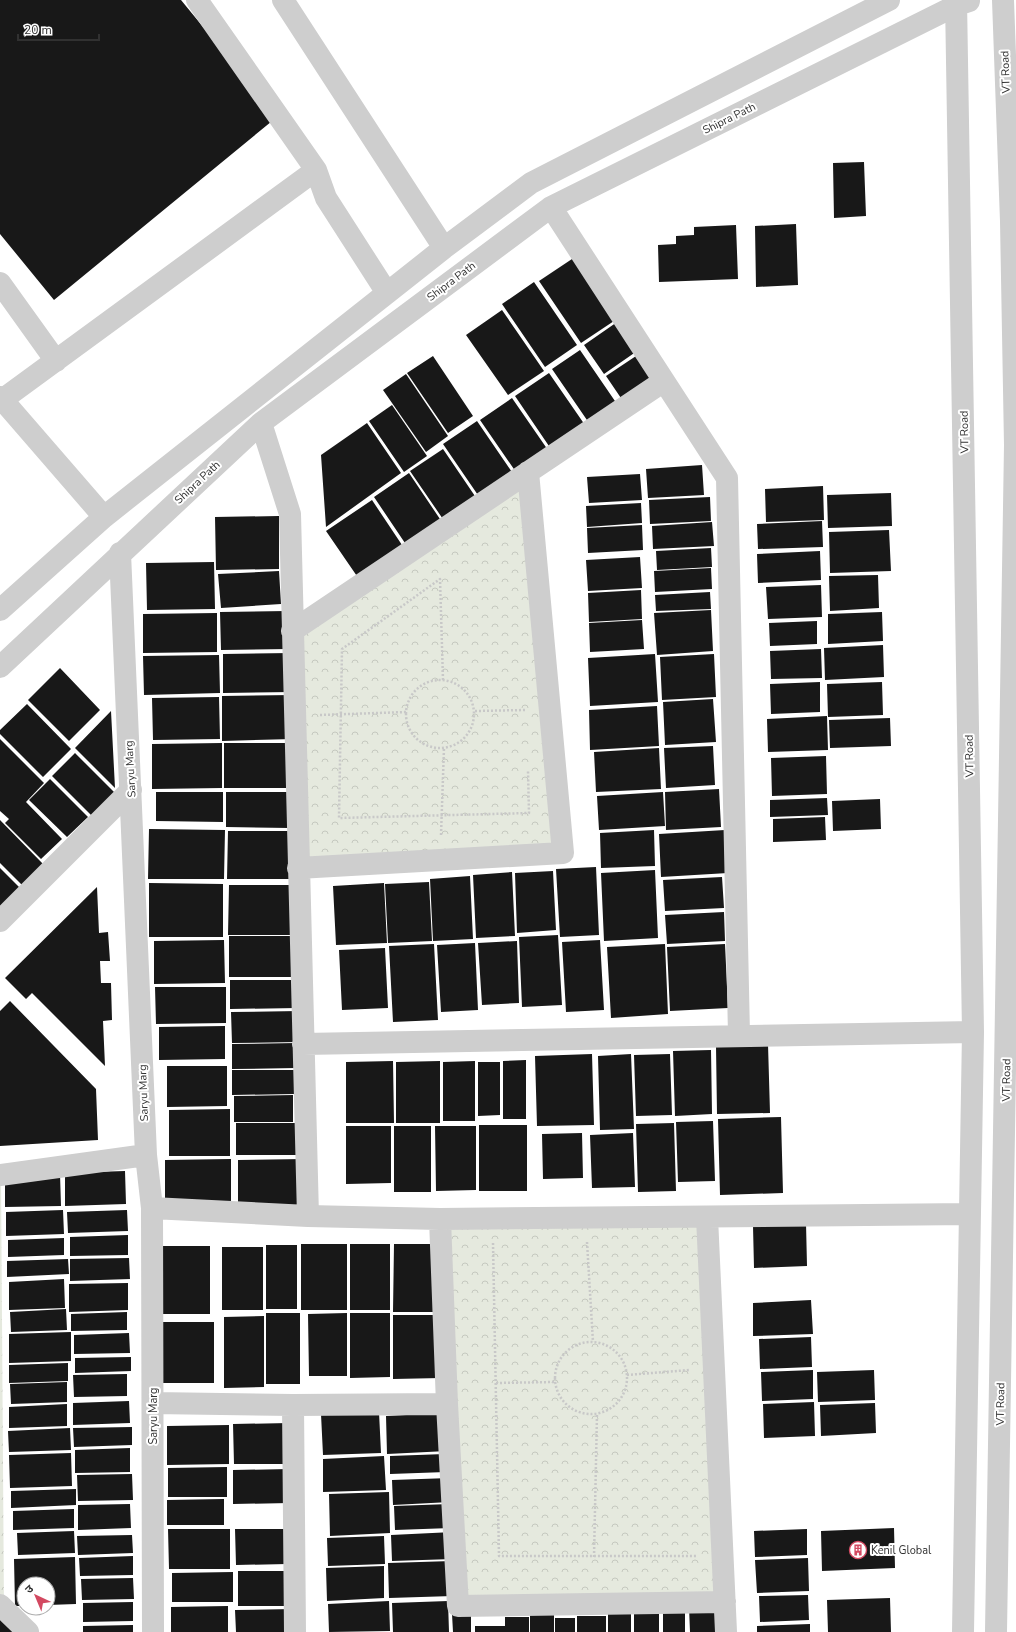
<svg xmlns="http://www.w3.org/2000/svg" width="1016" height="1632" viewBox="0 0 1016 1632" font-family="'Nunito Sans','Noto Sans Devanagari',sans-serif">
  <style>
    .forest { fill: url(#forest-crowns) }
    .building { fill: #181818 }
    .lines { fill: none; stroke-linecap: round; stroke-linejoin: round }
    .path { stroke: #c8c8c8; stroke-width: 2.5; stroke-dasharray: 2 2; stroke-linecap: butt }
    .minor { stroke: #cecece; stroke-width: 22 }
    .labels { text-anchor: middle; stroke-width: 4; stroke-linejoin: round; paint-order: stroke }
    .street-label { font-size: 11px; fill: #313131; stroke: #fff }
    .poi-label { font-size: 11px; fill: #313131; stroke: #fff; text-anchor: start }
  </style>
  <defs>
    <pattern id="forest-crowns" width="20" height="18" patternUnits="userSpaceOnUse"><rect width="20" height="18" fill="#e5e9de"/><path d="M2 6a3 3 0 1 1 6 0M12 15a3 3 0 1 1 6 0" fill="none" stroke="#c5c8bf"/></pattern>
  </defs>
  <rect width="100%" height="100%" fill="#fff"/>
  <path class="forest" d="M528 472 563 853 298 868 292 631Z
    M0 1175H1L4 1609 0 1605Z
    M707 1217 725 1602 458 1606 440 1219Z"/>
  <path class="building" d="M0 0H181L277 117 54 300 0 234Z
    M864 162 866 216 834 218 833 163Z
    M796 224 798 285 756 287 755 226Z
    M736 225 738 279 659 282 658 245 676 244V236L694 235V227Z
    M575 257 617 319 581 343 539 281Z
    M534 282 577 345 545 367 502 304Z
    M502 310 544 371 508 395 466 335Z
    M620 320 640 349 604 374 584 345Z
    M580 350 617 404 589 423 552 369Z
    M642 352 660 379 625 404 606 376Z
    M433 356 473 416 448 433 407 373Z
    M549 373 587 428 553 452 515 396Z
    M406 374 448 436 426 452 383 390Z
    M512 398 550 453 518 475 480 420Z
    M392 405 427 456 404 472 369 421Z
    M477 421 516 478 482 501 443 444Z
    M367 423 401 473 326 527 321 455Z
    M443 449 479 502 447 525 410 471Z
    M702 465 704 495 648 498 646 469Z
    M409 473 444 525 409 549 374 497Z
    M640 474 642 500 589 503 587 477Z
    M823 486 824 520 766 522 765 489Z
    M891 493 892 526 828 528 827 495Z
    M710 497 711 521 650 524 649 500Z
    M372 500 406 551 361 582 326 531Z
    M641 503 642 523 587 527 586 506Z
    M279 516V569L216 570 215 517Z
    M822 521 823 547 758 549 757 524Z
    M712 522 714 546 653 549 652 526Z
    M642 525 643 550 588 553 587 528Z
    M889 530 891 571 830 573 829 532Z
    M711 548 712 567 657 570 656 551Z
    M820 551 821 580 758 583 757 554Z
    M640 557 642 588 588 591 586 560Z
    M214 562 215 609 147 610 146 563Z
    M711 568 712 589 655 592 654 571Z
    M279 571 281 604 221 608 218 574Z
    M878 575 879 608 830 611 829 576Z
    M821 585 822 617 768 619 766 587Z
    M641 590 642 619 589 622 588 593Z
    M710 592 711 609 656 611 655 595Z
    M711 610 713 651 657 655 654 613Z
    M287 611 288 649 221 650 220 612Z
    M882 612 883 641 828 644V614Z
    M217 613V652L143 653V614Z
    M642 620 644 649 590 652 589 623Z
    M817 621V644L770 646 769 623Z
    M883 645 884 677 825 680 824 648Z
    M821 649 822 678 771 679 770 651Z
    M291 653 292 692 223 693V654Z
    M655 654 658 702 590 706 588 658Z
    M714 654 716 697 662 700 660 657Z
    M219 655 220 693 144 695 143 656Z
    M60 668 100 710 69 741 28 700Z
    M820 682V712L771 714 770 684Z
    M882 682 883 715 828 717 827 684Z
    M293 695V739L222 741V696Z
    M219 697 220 739 153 740 152 698Z
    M713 699 716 742 665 745 663 702Z
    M27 704 71 749 43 777 0 734V730Z
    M657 706 659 746 590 750 589 710Z
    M111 711 115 788 75 748Z
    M827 716 828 750 768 752 767 719Z
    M890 718 891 746 830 748 829 720Z
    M0 739 44 783 26 802 62 839 41 859 5 823 9 819 0 811Z
    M222 743V788L152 789V744Z
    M224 743H290V788H224Z
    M713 746 715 785 666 788 664 748Z
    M659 748 661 789 596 792 594 752Z
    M75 753 115 793 92 816 52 776Z
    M826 756 827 794 772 796 771 758Z
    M50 779 88 817 67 837 29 800Z
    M719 789 721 827 666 830 665 792Z
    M156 792H223V822L156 821Z
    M226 792H290V828L226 827Z
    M663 792 665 826 599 830 597 796Z
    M827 798 828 815 770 817V800Z
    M880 799 881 829 833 831 832 801Z
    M825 817 826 840 773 842V819Z
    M0 820 43 864 22 885 0 863Z
    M149 829 225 830 224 879H148Z
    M654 830 655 866 601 868 600 833Z
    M725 830 728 873 661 877 659 834Z
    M228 831H294L293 879H227Z
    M596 867 599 935 560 937 556 869Z
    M0 868 20 888 0 908Z
    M655 870 658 938 604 941 601 873Z
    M553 871 556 930 517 933 515 873Z
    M512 872 515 936 476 938 473 875Z
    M470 876 473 939 433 941 430 879Z
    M722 877 724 908 665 911 663 880Z
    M429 882 432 941 388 943 385 884Z
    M149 883 223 884V937H149Z
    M384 883 387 943 336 945 333 886Z
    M229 885H296V935H228Z
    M97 887 99 933 108 932 110 961H100L101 983H111L112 1020 103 1021 105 1066 32 993 26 999 5 978Z
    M724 912 725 941 667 944 665 915Z
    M558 935 562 1005 522 1007 519 937Z
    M229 936H295V977H229Z
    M224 940 225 983 154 984V941Z
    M600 940 604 1010 566 1012 562 942Z
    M517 941 519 1003 482 1005 478 943Z
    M475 943 478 1010 441 1012 437 945Z
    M434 944 438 1020 393 1022 389 946Z
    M665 944 668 1014 611 1018 607 947Z
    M725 944 728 1008 670 1011 667 947Z
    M385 948 388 1008 342 1010 339 950Z
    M230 980H297V1008L230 1009Z
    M155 987H226V1023L156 1024Z
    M10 1001 96 1089 98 1140 0 1146V1011Z
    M299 1011V1042L232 1043 231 1012Z
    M225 1026V1059L159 1060V1027Z
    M296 1043V1068L232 1069V1044Z
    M768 1044 770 1113 717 1114 716 1046Z
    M711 1050 712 1114 675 1116 673 1051Z
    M592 1054 594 1125 537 1126 535 1056Z
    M631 1054 634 1129 600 1130 598 1056Z
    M670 1054 672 1115 636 1116 634 1055Z
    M526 1060V1119H503V1061Z
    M393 1061 394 1123H346V1062Z
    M440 1061V1123H396V1062Z
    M475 1061V1121H443V1062Z
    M478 1062H500V1115L478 1116Z
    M167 1066H227V1106L167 1107Z
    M232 1070H294V1094L232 1095Z
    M293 1095V1122H234V1096Z
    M230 1109V1156H169V1110Z
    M781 1117 783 1193 720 1195 718 1119Z
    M713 1121 715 1181 678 1182 676 1122Z
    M236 1123H300L301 1155H236Z
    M674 1123 676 1191 638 1192 636 1124Z
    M479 1125H527V1191H479Z
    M346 1126H391V1183L346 1184Z
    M394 1126H431V1192H394Z
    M435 1126H476V1190L436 1191Z
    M582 1133 583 1178 543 1179 542 1134Z
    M633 1133 635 1187 592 1188 590 1135Z
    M231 1159V1203L165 1204V1160Z
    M304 1159 305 1210 238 1211V1160Z
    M125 1171 126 1204 65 1206V1173Z
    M60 1174 61 1206 5 1207V1175Z
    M63 1210 64 1234 6 1236V1212Z
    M127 1210 128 1231 68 1233 67 1212Z
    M806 1223 807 1266 754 1268 753 1226Z
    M128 1235V1255L70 1256V1237Z
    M64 1238V1255L8 1257V1240Z
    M301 1244H347V1310H301Z
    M350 1244H390V1310H350Z
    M394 1244H438V1312H393Z
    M266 1245H297V1309H266Z
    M160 1246H210V1314H160Z
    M222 1247H263V1310H222Z
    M129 1258 130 1279 70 1281V1259Z
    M68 1259 69 1274 7 1277V1261Z
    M64 1279 65 1308 9 1310V1282Z
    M128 1283V1310L69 1312V1284Z
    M811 1300 813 1334 753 1336V1303Z
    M66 1309 67 1330 11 1332 10 1312Z
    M127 1312V1330L71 1331V1314Z
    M266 1313H300V1384H266Z
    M347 1313V1376H309L308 1314Z
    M350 1313H390V1377L350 1378Z
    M393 1315H441V1378L393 1379Z
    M264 1316V1387L224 1388V1317Z
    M160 1322H214V1383H160Z
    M71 1332V1361L9 1363V1334Z
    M129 1333 130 1353 74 1354V1335Z
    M811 1337 812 1367 760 1369 759 1339Z
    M131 1357V1371L75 1373V1358Z
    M68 1363V1381L9 1383V1365Z
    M813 1370V1399L762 1401 761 1372Z
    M874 1370 875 1400 818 1402 817 1372Z
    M127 1374V1396L74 1397 73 1375Z
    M67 1382V1402L11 1404 10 1384Z
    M129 1401 130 1423 73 1425V1403Z
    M814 1402 815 1436 764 1438 763 1404Z
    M875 1403 876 1433 821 1436 820 1405Z
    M67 1404V1426L9 1428V1407Z
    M379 1412 381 1453 323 1455 321 1414Z
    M446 1413 447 1451 387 1454 386 1416Z
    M289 1423V1464H234L233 1424Z
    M229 1425V1464L167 1465V1426Z
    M132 1427V1445L74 1447 73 1428Z
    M70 1428 71 1450 9 1452 8 1431Z
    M130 1448V1472L75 1473V1450Z
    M71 1453 72 1486 10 1488 9 1455Z
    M445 1454 446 1472 390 1474V1456Z
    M384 1456 386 1490 323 1492V1459Z
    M227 1467V1497H168V1468Z
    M289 1469V1503L233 1504V1470Z
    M132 1474 133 1500 78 1501 77 1475Z
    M450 1478V1502L393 1505 392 1480Z
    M76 1489V1505L11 1508V1491Z
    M389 1492 390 1533 330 1536 329 1494Z
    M224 1499V1525H167V1500Z
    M130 1504 131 1528 78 1530V1505Z
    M450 1504 451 1528 395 1530 394 1506Z
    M74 1509V1528L13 1530V1511Z
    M894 1528 895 1568 822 1571 821 1531Z
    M168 1529H230V1569H169Z
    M235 1529H287V1564L236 1565Z
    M807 1529V1555L755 1557 754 1531Z
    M74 1531 75 1553 18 1555 17 1533Z
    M453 1532V1559L392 1561 391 1535Z
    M132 1535 133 1553 78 1555 77 1536Z
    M384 1536 385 1564 328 1566 327 1538Z
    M133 1556V1575L80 1576 79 1558Z
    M75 1557 76 1604 48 1605V1584H24V1606H15L14 1559Z
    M808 1558 809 1591 757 1593 755 1560Z
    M452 1561 453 1596 389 1598 388 1563Z
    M384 1566V1598L327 1601 326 1568Z
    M238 1571H290V1606H238Z
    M233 1572V1602H172V1573Z
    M133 1578 134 1599 82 1600 81 1579Z
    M808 1595 809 1620 760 1622 759 1596Z
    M890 1598 891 1632H828L827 1600Z
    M389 1601 390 1631 329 1632 328 1604Z
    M448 1601 449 1632H393L392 1603Z
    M133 1602V1621L83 1622V1603Z
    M228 1606V1632H171V1607Z
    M723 1606 724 1632H690L689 1607Z
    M634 1607H659V1632H634Z
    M292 1609V1632H236L235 1610Z
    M663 1611H685V1632H663Z
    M608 1612H631V1632H608Z
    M471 1613V1632H453L452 1614Z
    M530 1613H554V1632H530Z
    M0 1614 23 1632H0Z
    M577 1616H606V1632H577Z
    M505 1617H529V1632H475V1626H505Z
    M555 1618H575V1632H555Z
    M810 1624V1632H757V1626Z
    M133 1625V1632H83V1626Z"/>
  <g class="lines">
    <path class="path" d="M406 714a34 34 0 1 1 68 0a34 34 0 1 1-68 0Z
      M443 680 440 579 342 649 339 818 529 813 528 771
      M475 711 526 710
      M320 715 406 712
      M441 835 444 748
      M587 1242 593 1342
      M493 1243 499 1556H697
      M555 1378a36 36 0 1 1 72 0a36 36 0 1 1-72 0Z
      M627 1375 689 1370
      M496 1383 555 1382
      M594 1557 597 1414"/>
    <path class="minor" d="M197 0 316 170 326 198 387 293
      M283 0 444 248
      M956 0 973 1032 963 1632
      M551 207 727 478 739 1035
      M0 283 56 361
      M0 397 104 517
      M2 400 316 170
      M261 423 290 514 308 1216
      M120 553 146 1155 152 1208 153 1632
      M0 610 104 517 444 248 531 183 889 0
      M292 631 664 381
      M0 667 261 423 551 207 957 5 969 1
      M298 868 563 853 528 472
      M0 921 131 790
      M303 1044 973 1032
      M0 1175 146 1155
      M152 1208 308 1216 440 1219 970 1214
      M707 1217 726 1632
      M440 1219 447 1404 458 1606 725 1602
      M153 1403 293 1405 447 1404
      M293 1405 295 1632
      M0 1605 28 1632
      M996 1632 1015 445 1011 221 1003 0"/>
  </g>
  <defs>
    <g id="building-ring" transform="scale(0.9)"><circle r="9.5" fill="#fff" stroke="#d34961" stroke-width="1.5"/><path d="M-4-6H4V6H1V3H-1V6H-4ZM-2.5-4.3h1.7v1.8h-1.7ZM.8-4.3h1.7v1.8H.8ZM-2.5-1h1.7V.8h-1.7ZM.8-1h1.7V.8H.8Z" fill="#d34961"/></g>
  </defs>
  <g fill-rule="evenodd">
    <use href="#building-ring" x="858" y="1550"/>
  </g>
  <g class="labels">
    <g class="street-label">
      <text transform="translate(1005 72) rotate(-92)" y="4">VT Road</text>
      <text transform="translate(729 118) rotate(-26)" y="4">Shipra Path</text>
      <text transform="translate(451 281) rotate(-37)" y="4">Shipra Path</text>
      <text transform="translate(964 432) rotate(-91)" y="4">VT Road</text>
      <text transform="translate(197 482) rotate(-43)" y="4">Shipra Path</text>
      <text transform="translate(969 756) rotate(-91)" y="4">VT Road</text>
      <text transform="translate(130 769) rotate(-93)" y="4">Saryu Marg</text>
      <text transform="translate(1006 1080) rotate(-89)" y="4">VT Road</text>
      <text transform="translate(143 1093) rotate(-92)" y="4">Saryu Marg</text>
      <text transform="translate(1000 1404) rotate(-89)" y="4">VT Road</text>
      <text transform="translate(153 1416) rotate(-90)" y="4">Saryu Marg</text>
    </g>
    <g class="poi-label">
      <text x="871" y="1554">Kenil Global</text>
    </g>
  </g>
  <g transform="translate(36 1596) rotate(316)"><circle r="19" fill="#ffffff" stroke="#adadad"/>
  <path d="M0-3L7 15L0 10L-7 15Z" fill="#d34961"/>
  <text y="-6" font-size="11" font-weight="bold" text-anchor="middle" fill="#313131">उ</text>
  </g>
  <path d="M18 34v6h81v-6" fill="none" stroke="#313131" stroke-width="2"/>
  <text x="24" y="34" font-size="12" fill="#313131" stroke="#ffffff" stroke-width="3" paint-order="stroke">20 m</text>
</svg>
